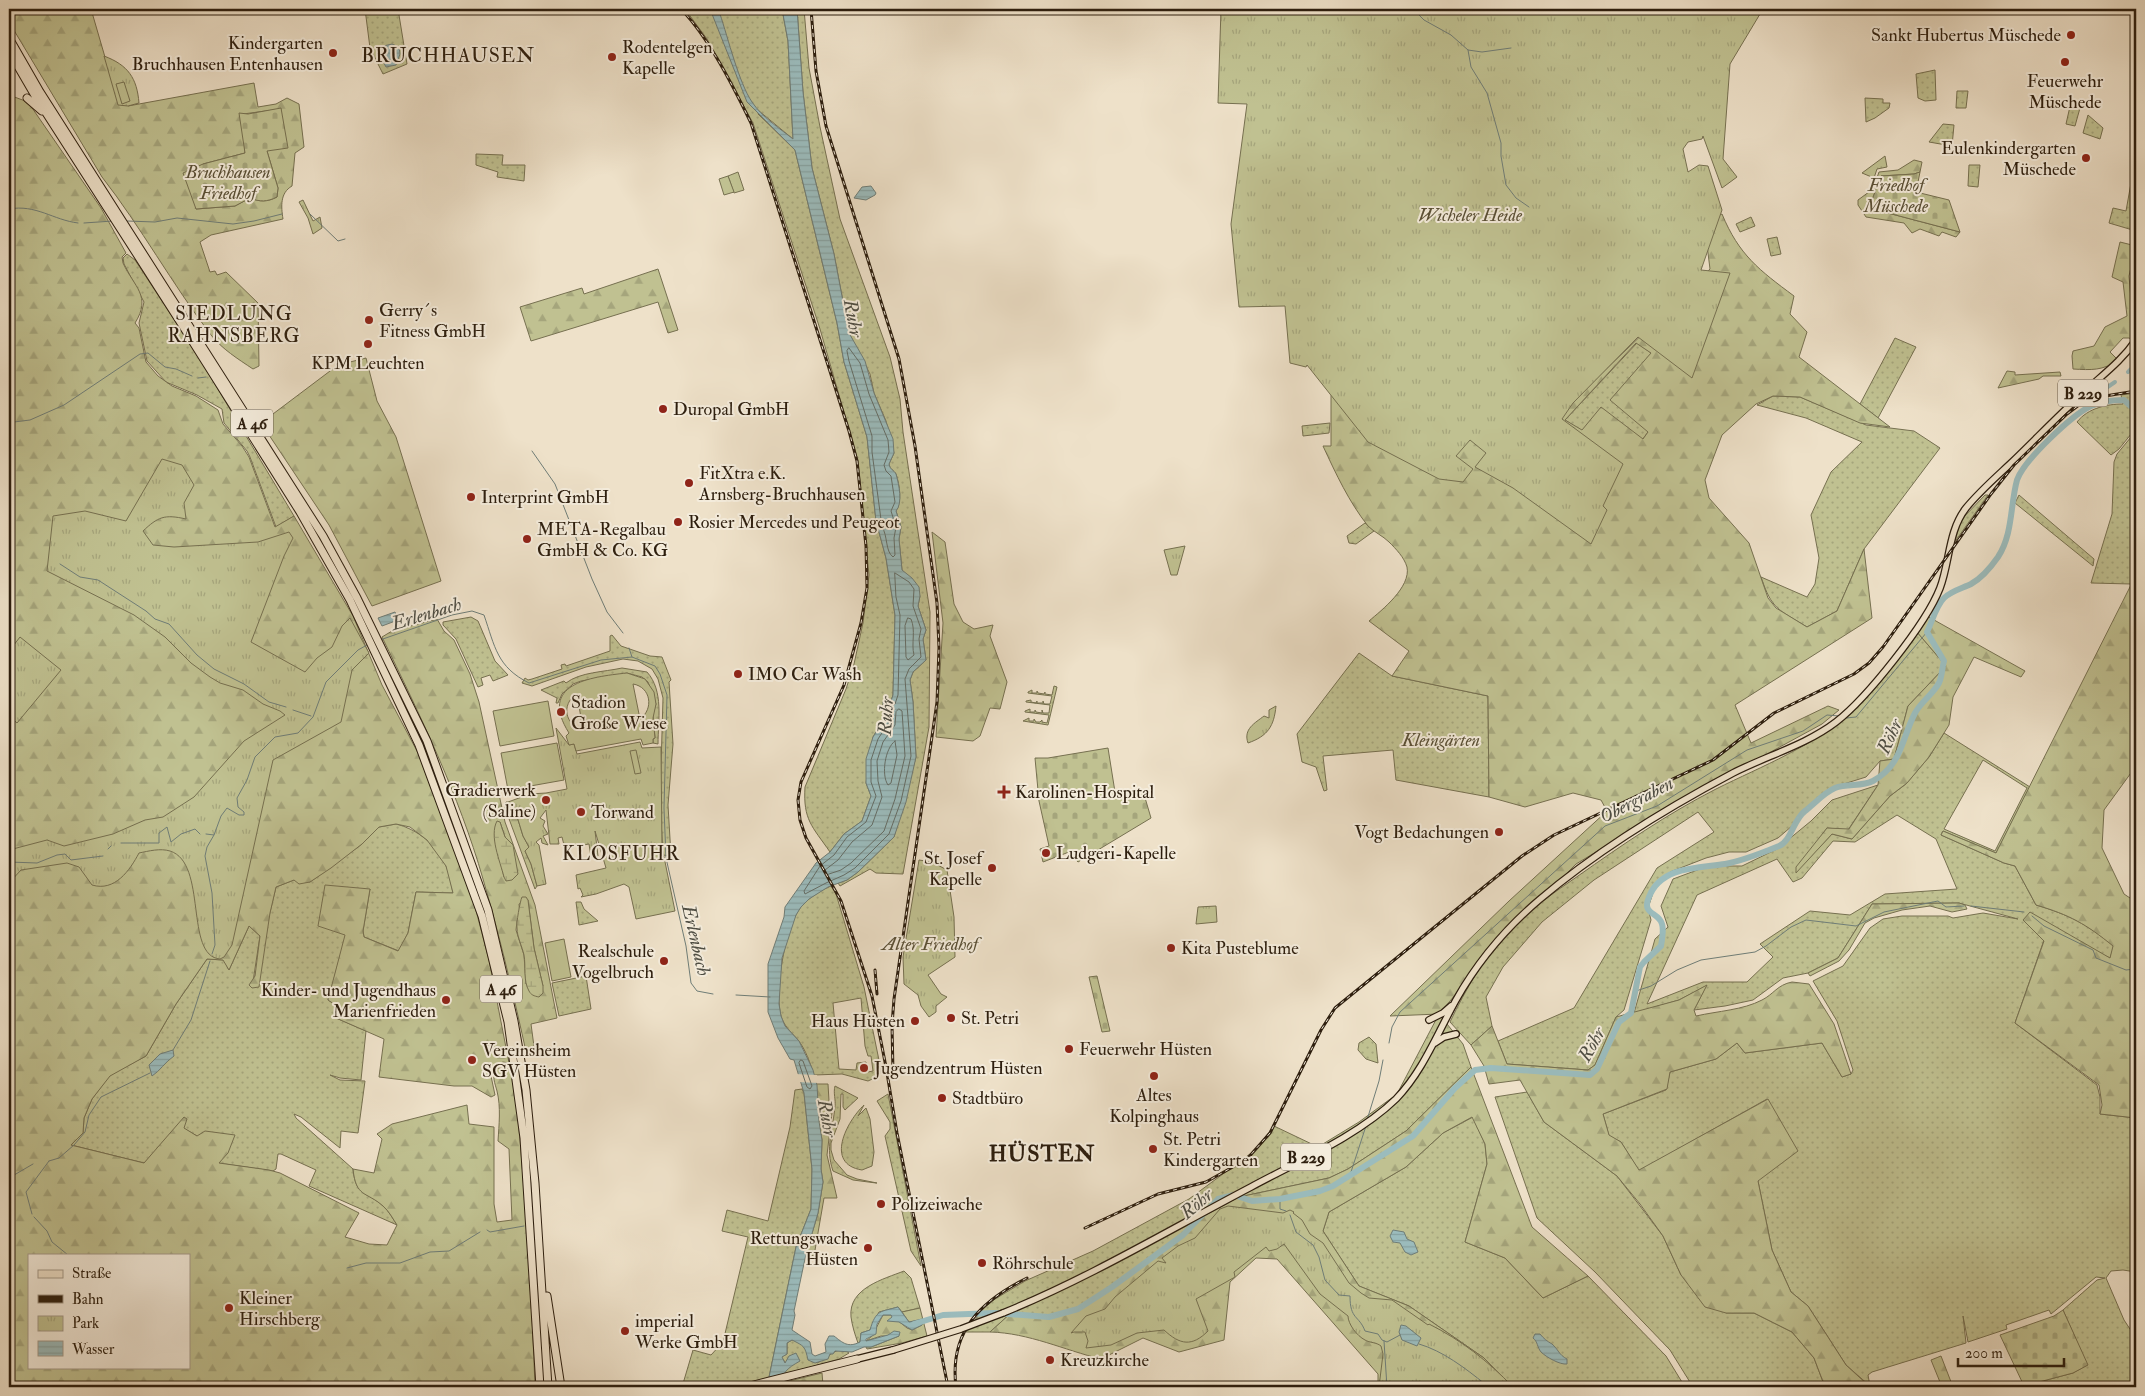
<svg xmlns="http://www.w3.org/2000/svg" width="2145" height="1396" viewBox="0 0 2145 1396" font-family="'IM FELL Double Pica',serif">
  <style>
    .grass { fill: url(#grass-dots); stroke: #767050; fill-rule: evenodd }
    .forest { fill: url(#forest-firs); stroke: #767050; fill-rule: evenodd }
    .wetland { fill: url(#wetland-marsh); stroke: #767050 }
    .cemetery { fill: url(#cemetery-stones); stroke: #767050 }
    .park { fill: url(#park-tufts); stroke: #767050 }
    .pitch { fill: #c0c191; stroke: #767050; fill-rule: evenodd }
    .water { fill: url(#water-rules); stroke: #6f7d77 }
    .pier { fill: #eee1c9 }
    .lines { fill: none; stroke-linecap: round; stroke-linejoin: round }
    .shore { stroke: #646d66; stroke-width: 1 }
    .stream { stroke: #6f7d77; stroke-width: 1 }
    .canal { stroke: #9bbcbd; stroke-width: 4 }
    .river { stroke: #9bbcbd; stroke-width: 6 }
    .primary-casing { stroke: #2d1e0e; stroke-width: 8 }
    .highway-casing { stroke: #2d1e0e; stroke-width: 9 }
    .primary { stroke: #eee1c9; stroke-width: 5.5 }
    .highway { stroke: #eee1c9; stroke-width: 7 }
    .rail-casing { stroke: #2d1e0e; stroke-width: 3 }
    .rail { stroke: #f4ecdc; stroke-width: 1; stroke-dasharray: 4; stroke-linecap: butt }
    .primary-bridge-casing { stroke: #2d1e0e; stroke-width: 8; stroke-linecap: butt }
    .primary-bridge { stroke: #eee1c9; stroke-width: 5.5 }
    .poi-dot { fill: #8f2418; stroke: #f4ecdc; stroke-width: 2 }
    .labels { text-anchor: middle; stroke-width: 4; stroke-linejoin: round; paint-order: stroke }
    .shield { fill: #f4ecdc; stroke: #695c4c; stroke-width: 1 }
    .shield-label { font-size: 16px; font-weight: bold; fill: #2d1e0e }
    .poi-label { font-size: 18px; fill: #2d1e0e; stroke: #f4ecdc; text-anchor: start }
    .park-label { font-size: 18px; font-style: italic; fill: #594f35; stroke: #f4ecdc }
    .neighbourhood-label { font-size: 19px; letter-spacing: 1px; fill: #2d1e0e; stroke: #f4ecdc }
    .water-label { font-size: 19px; font-style: italic; fill: #4e4d43; stroke: #f4ecdc }
    .quarter-label { font-size: 20px; letter-spacing: 1px; fill: #2d1e0e; stroke: #f4ecdc }
    .district-label { font-size: 22px; font-weight: bold; letter-spacing: 1px; fill: #2d1e0e; stroke: #f4ecdc }
  </style>
  <defs>
    <pattern id="grass-dots" width="8" height="8" patternUnits="userSpaceOnUse" patternTransform="scale(1.25)"><rect width="8" height="8" fill="#c0c191"/><path d="M2 2h.1M6 6h.1" fill="none" stroke="#a5a57c" stroke-width="1.8" stroke-linecap="round"/></pattern>
    <pattern id="forest-firs" width="22" height="20" patternUnits="userSpaceOnUse" patternTransform="scale(1.25)"><rect width="22" height="20" fill="#c0c191"/><path d="M5 1l3.5 6h-7zM16 11l3.5 6h-7z" fill="#a5a57c"/></pattern>
    <pattern id="wetland-marsh" width="20" height="14" patternUnits="userSpaceOnUse" patternTransform="scale(1.25)"><rect width="20" height="14" fill="#c0c191"/><path d="M1 5h8M5 5V1M11 12h8M15 12V8" fill="none" stroke="#a5a57c"/></pattern>
    <pattern id="cemetery-stones" width="16" height="16" patternUnits="userSpaceOnUse" patternTransform="scale(1.25)"><rect width="16" height="16" fill="#c0c191"/><path d="M2 7V4a2 2 0 0 1 4 0v3zM10 15v-3a2 2 0 0 1 4 0v3z" fill="#a5a57c"/></pattern>
    <pattern id="park-tufts" width="24" height="20" patternUnits="userSpaceOnUse" patternTransform="scale(1.25)"><rect width="24" height="20" fill="#c0c191"/><path d="M3 7l-1-3M5 7V3M7 7l1-3M15 17l-1-3M17 17v-4M19 17l1-3" fill="none" stroke="#a5a57c"/></pattern>
    <pattern id="water-rules" width="6" height="5" patternUnits="userSpaceOnUse" patternTransform="scale(1.25)"><rect width="6" height="5" fill="#9bbcbd"/><path d="M0 2.5h6" fill="none" stroke="#86a1a1"/></pattern>
  </defs>
  <rect width="100%" height="100%" fill="#eee1c9"/>
  <filter id="stains"><feTurbulence type="fractalNoise" baseFrequency=".004" numOctaves="4"/><feColorMatrix values="0 0 0 0 .2 0 0 0 0 .09 0 0 0 0 .02 0 0 0 .5 -.17"/></filter>
  <radialGradient id="worn" r=".72"><stop offset=".6" stop-color="#630" stop-opacity="0"/><stop offset="1" stop-color="#630" stop-opacity=".3"/></radialGradient>
  <path class="grass" d="M365 9H398L407 64 383 74 370 48Z
    M685 9H782L788 41 793 139 759 111 758 114 795 150 837 323 844 362 867 437 876 521 886 558 895 615 893 695 891 701 882 705 885 716 873 737 866 783 871 796 862 821 844 834 830 852C812 826 803 820 805 787L846 689 854 664 863 623 869 575 858 461 820 329 753 123 707 39Z
    M797 9H804L809 68 820 127 840 219 890 357 900 399 903 432 930 612 929 727 903 874 876 873 870 869 840 886 838 883 847 880 858 872 894 837 916 757 913 702 910 680 913 672 926 660 923 639 926 630 918 606 920 596 902 570 899 539 901 527 896 511C902 501 900 486 896 474 894 470 890 470 889 464L894 453 886 421 874 393 870 374 849 333 834 254 812 168 803 92Z
    M1935 70 1936 100 1925 101 1918 98 1916 74Z
    M1957 91H1968L1966 108H1956Z
    M1865 98 1883 99V103H1890L1889 108 1875 118 1866 122Z
    M2071 102 2080 108 2075 126 2066 124Z
    M2088 115 2103 128 2100 139 2083 133Z
    M1943 124 1954 125 1952 146 1929 142Z
    M476 154 503 155 502 165H525L524 181 497 177 498 172 476 165Z
    M1969 165H1980L1978 187 1968 186Z
    M2131 183H2134L2136 231 2109 223 2113 208 2126 211Z
    M1751 217 1755 226 1740 232 1736 224Z
    M1777 237 1781 254 1771 256 1767 239Z
    M127 254 135 260 198 356 294 516 276 527 250 457 247 451 224 423 222 409 197 395 166 382 147 361 139 323 144 302 124 264 123 258Z
    M1895 338 1916 347 1878 418 1860 404Z
    M1637 343 1651 353 1648 432 1642 440 1601 408 1582 431 1565 420Z
    M2136 393V428L2119 449 2111 455 2077 422C2088 408 2107 404 2123 404L2121 395Z
    M1773 396 1800 397 1866 425 1914 431 1940 448 1864 549 1837 611 1807 627C1778 609 1772 610 1761 577L1807 597 1815 584 1819 558 1811 515 1831 472 1862 442 1806 418 1757 405Z
    M1330 423 1329 433 1303 436 1302 426Z
    M2136 431V575L2131 584 2091 583 2112 514 2114 462 2117 454Z
    M1985 495H1988L1954 543 1961 520Z
    M2019 495 2094 559 2093 566 2015 503Z
    M1365 523 1374 531 1356 544 1349 543 1347 536Z
    M471 617 478 621 495 661 508 675 493 681 490 675 481 678 483 685 478 687 456 639 443 625V622Z
    M1917 632 1946 666 1908 706 1894 759 1880 761 1866 777 1834 787 1811 804 1799 820 1778 838 1746 852H1729L1706 858 1670 872 1655 887 1648 908 1651 920 1624 1010 1616 1017 1595 1065 1588 1070 1507 1064 1498 1041 1574 1008 1657 868 1714 832 1698 812 1594 880 1542 922 1503 967 1486 997 1492 1026 1471 1045 1450 1022C1466 989 1484 957 1509 930 1528 910 1555 892 1578 876 1622 845 1667 814 1716 789 1762 766 1815 746 1853 710Z
    M612 635 621 646 650 656 662 657 671 680 669 682 673 744 668 805 671 856 663 855 660 803 663 698 658 679 652 669 638 661 623 659 586 667 532 686 522 683 525 678 528 680 532 679 562 669 561 665 565 664 566 666 610 651V636Z
    M1359 653 1392 676 1488 696 1489 797 1396 780 1393 750 1323 756 1327 790 1324 791 1316 767 1302 762 1297 734Z
    M622 668 647 672C664 691 658 720 658 744L653 743V739L655 738 653 714 656 704 648 682 642 677 627 673 581 681 573 684 562 694 558 703H556L557 698 541 690 564 681 566 683C580 672 604 672 622 668Z
    M1054 686 1057 687 1048 725 1023 721 1029 718V721H1034V719L1036 722H1040L1042 720V722L1047 723 1049 715 1025 712V711L1030 709V712H1035V710L1036 712 1042 713V710L1043 713H1049L1050 705 1026 702V701L1031 700V702L1036 703 1037 701V703H1043V701L1044 704H1050L1052 696 1028 693V692L1032 690V693H1037V691L1038 693 1044 694 1045 692V694L1052 695Z
    M1944 733 2030 787 1996 853 1943 831 1941 835 2004 863 2015 866 2036 905C2070 915 2086 924 2114 946L2110 958 2023 920 2044 940 2015 1023 2097 1085 2100 1097V1114L2136 1118V1272L2123 1270 2111 1271 2106 1278 2124 1320 2136 1338V1387H2020L2073 1373 2087 1365 2063 1310 2097 1280 2105 1278 2096 1277 2051 1314 2049 1310 2006 1325 2007 1329 1968 1342 1963 1316 1966 1343 1872 1372 1868 1375 1870 1386 1846 1365 1808 1306 1791 1292 1772 1250 1758 1181 1767 1099 1639 1171 1621 1142 1609 1136 1603 1114 1666 1090 1670 1072 1716 1059 1737 1043 1745 1053 1822 1043 1842 1077 1851 1074 1853 1070 1837 1021 1813 981 1843 966 1870 928 1883 919 1902 916H1948L1953 918 1983 913 2018 919 1959 903 1872 904 1838 958 1808 973 1783 978 1753 1000 1725 1006 1694 1010 1706 986 1679 1000 1634 1013 1655 939 1668 927 1661 906 1673 879 1708 866H1742L1777 849 1811 821 1832 800 1878 785 1848 830 1827 828 1796 872 1832 834 1852 839 1890 796 1906 784 1929 757ZM1983 760 2027 788 1995 851 1944 829ZM1897 815 1936 839 1957 889 1885 894 1850 915 1810 911 1760 944 1773 957 1747 982H1703L1647 1004 1697 895 1777 859 1793 882 1802 878 1833 841 1855 842Z
    M396 824C417 829 437 845 446 866 450 874 451 885 453 893L416 892 408 933 399 951 364 937 363 931 370 889 346 935 328 1000 337 1006 336 1018 366 1031 361 1080 340 1078 330 1075 340 1080 365 1081 358 1133 341 1131 340 1148 301 1117 294 1114 296 1118 353 1169C356 1198 367 1191 383 1206 389 1211 393 1219 397 1225L309 1186 316 1170 281 1154H278L276 1169 273 1171 218 1163 197 1136 183 1128 144 1163 71 1145 83 1133 84 1118 92 1099 110 1075 146 1056 176 1004 207 959 224 960 229 970 249 926 260 936 252 988 276 887 294 880 310 882 362 844 379 827Z
    M831 886 836 894 864 987 881 1070 879 1076 868 1081 842 1074 814 1075C810 1063 806 1050 798 1040 792 1033 786 1028 782 1019 773 995 785 929 800 908 807 899 821 890 831 886ZM861 998 865 1046 868 1056H871L873 1071 868 1072 866 1062 857 1063 856 1070 839 1069 833 1003Z
    M576 902H581L584 909 598 921 579 925Z
    M586 976 591 1009 559 1016 552 983Z
    M1439 1014 1463 1044 1471 1067 1406 1131 1348 1169 1329 1178 1239 1197 1202 1217 1183 1236 1113 1288 1078 1310 1049 1318 1011 1313 990 1332H966L983 1309 995 1299 1025 1281 1093 1251 1189 1199 1254 1151 1274 1126 1318 1147 1359 1122 1397 1094Z
    M1369 1037 1376 1044 1378 1063 1366 1059 1358 1050 1359 1043Z
    M835 1086 858 1098 845 1110 843 1107V1094H841L840 1119 831 1143V1150L834 1160 847 1175 857 1179 877 1183H876L853 1180 833 1171C825 1148 833 1130 835 1106 836 1100 833 1093 835 1086Z
    M802 1089 804 1093 812 1169 811 1209 796 1247 767 1387H682L693 1350 711 1355 723 1342 748 1237 722 1231 727 1210 768 1221 790 1127 795 1090Z
    M1527 1092 1544 1122 1617 1176 1663 1236 1681 1275 1726 1313H1754L1792 1332 1814 1358 1825 1387H1693L1670 1350 1595 1272 1537 1218 1495 1097Z
    M888 1094 921 1266 911 1251 885 1136 890 1129V1122L877 1101Z
    M864 1105 858 1116 866 1108 870 1119 874 1152 872 1166 862 1170C824 1164 847 1121 864 1105Z
    M1473 1117 1485 1144 1487 1164 1465 1242 1505 1258 1543 1298 1588 1276 1666 1356 1685 1387H1512L1484 1358 1409 1306 1359 1286 1323 1231 1329 1212 1406 1167 1443 1133Z
    M904 1271 911 1278 920 1308 902 1312 898 1307 879 1312 870 1330 861 1333 860 1342 858 1343C855 1335 852 1325 851 1317 848 1288 884 1279 904 1271Z
    M792 1340 800 1342 817 1363C828 1358 838 1344 849 1353L839 1359 782 1375 789 1367 781 1357 787 1354V1343Z"/>
  <path class="forest" d="M9 9H91L107 64 128 106 254 83 258 107 276 104 287 98 299 104 304 147 295 153 292 186C280 193 281 206 283 219L211 235 200 242 210 272 215 271 217 275 226 272 258 303 259 366 253 369C238 359 222 349 211 335 172 284 141 227 102 177L9 22ZM281 109 267 151 278 188 277 197C267 202 260 202 250 198L235 206 196 209 203 164 245 153 243 114Z
    M9 95 28 102 101 208 126 253 122 257 123 263C134 287 152 296 135 323L139 328 146 362 158 376 172 386 196 396 218 410 223 424 242 446 249 457 275 527 294 516 353 616 382 685 418 753 474 903 489 960 509 1063 503 1062 494 1065 491 1076 495 1095 491 1097 472 1086H454L379 1077 384 1039 336 1018 337 1006 328 1000 345 935 318 926 325 885 370 889 363 931 364 937 398 951 408 933 416 892 453 893 446 866 427 840 410 827 396 824 379 827 362 844 331 868 310 882 299 884 294 880 276 887 270 913 259 987 252 988 249 985 255 976 260 936 249 926 229 970 223 960 207 959 176 1004 146 1056 110 1076 92 1099 84 1118 83 1133 71 1145 144 1163 184 1117 187 1119 184 1128 197 1136 205 1131 235 1135 228 1153 219 1163 269 1170 280 1173 359 1213 345 1237 369 1244 387 1245 397 1225C393 1219 389 1211 383 1206 366 1191 356 1198 353 1169L374 1173 382 1139 377 1134 392 1124 467 1105 469 1124 494 1127V1204L497 1222 512 1220 509 1149 498 1141C499 1125 501 1107 497 1091 495 1083 491 1076 497 1068L509 1069C516 1080 518 1124 520 1140 527 1222 532 1305 535 1387H9ZM29 1255H189V1367H29Z
    M1914 160 1922 162 1920 172 1914 174 1881 176 1869 208 1960 232 1956 237 1942 232 1939 236 1920 229 1912 233 1904 223 1866 217 1858 205V200L1873 189 1879 172 1898 170Z
    M1722 214C1739 255 1759 270 1794 296L1790 314 1807 332 1799 357 1890 427 1860 423 1800 397 1773 396 1756 404 1722 435 1705 480 1709 498 1749 543 1768 598 1776 608 1807 627 1837 611 1864 549 1872 618 1735 705 1751 743 1828 706 1839 710 1822 724 1679 802 1576 864 1510 930 1439 1014 1390 1016 1509 901 1607 811 1601 800 1573 793 1525 807 1489 797 1488 696 1392 676 1409 651 1369 621C1382 610 1411 587 1407 567 1404 557 1396 549 1389 542 1383 536 1374 532 1368 526 1349 502 1336 474 1323 446H1331V396L1336 374 1572 402 1710 269 1704 221ZM1636 343 1651 353 1610 400 1648 432 1643 439 1601 407 1582 430 1565 420Z
    M2120 242 2136 246 2129 276 2132 311 2136 312V335L2133 340 2129 338H2123L2110 352 2118 360C2103 371 2091 370 2073 369L2072 356 2073 351 2094 346 2105 327 2127 316 2123 282 2112 277Z
    M658 269 678 330 668 333 658 302 531 341 520 307 582 288 584 294Z
    M366 358 377 401 396 437 441 581 372 606 329 525 261 423 338 365Z
    M2007 371 2015 372V375L2060 372 2061 376H2043L2039 379 1998 388Z
    M932 532 945 542 954 604 963 622 974 629 993 625 990 636 1007 682 1000 709 990 708 980 736 973 741 936 737 943 623Z
    M2136 575V766L2104 810 2102 848 2124 894 2136 902V1118L2100 1114 2102 1105 2099 1085 2015 1023 2044 941 2023 920 2030 912 2110 958 2113 946C2086 924 2070 915 2036 905L2015 866 2004 863 1941 835 1943 831 1996 853Z
    M1927 616 2025 671 2021 677 1974 657 1953 697 1949 725 1929 757 1907 783 1890 796 1852 839 1832 834 1796 873V867L1827 828 1849 829 1878 785 1880 761 1894 759 1908 706 1946 666 1917 632Z
    M437 619 444 631 454 640 470 674 479 702 505 822 535 905 557 1018 531 1024 535 1054 527 1056C514 997 500 937 483 879 459 795 420 715 382 637L392 631ZM500 822 505 837 513 845 504 877 495 840ZM528 900 534 948 543 986 526 984 524 955 516 930 517 921 520 915 519 904Z
    M506 802H508L511 813H516L523 836 529 847 525 851 531 864 537 886 535 889 505 808Z
    M1959 903 1965 905 1967 909 1952 912 1930 906 1902 910 1874 918 1865 923 1849 950 1839 961 1810 976 1808 973 1838 958 1872 904Z
    M1792 982 1809 984 1834 1024 1851 1074 1842 1077 1822 1043 1745 1053 1737 1043 1716 1059 1670 1072 1667 1089 1603 1114 1609 1135 1621 1142 1639 1170 1768 1099 1798 1151 1758 1181 1772 1250 1791 1292 1808 1306 1846 1365 1870 1387H1825L1814 1358 1792 1332 1754 1313H1726L1705 1307 1681 1275 1663 1236 1640 1204 1617 1176 1544 1122 1520 1080 1489 1084 1484 1066 1471 1045 1492 1026 1507 1064 1588 1070 1595 1065 1616 1017 1679 1000 1707 985 1694 1010 1696 1016C1718 1011 1743 1010 1762 1000 1774 994 1777 985 1792 982Z
    M1471 1067 1532 1227 1588 1276 1543 1298 1505 1258 1465 1242 1487 1164 1485 1144 1472 1117 1443 1133 1406 1167 1329 1212 1323 1231 1359 1286 1409 1306 1484 1358 1512 1387H1378V1374L1277 1259 1256 1258 1230 1282 1224 1340 1179 1352 1143 1338 1101 1359C1064 1350 1029 1333 990 1332L1011 1313 1049 1318 1078 1310 1113 1288 1183 1236 1202 1217 1239 1197 1329 1178 1348 1169 1406 1131Z
    M816 1084H828L829 1101 826 1112 832 1113 827 1155 837 1198H824L814 1256 806 1254 818 1213 823 1182 821 1169 822 1140 819 1121Z
    M920 1308 927 1336 902 1343 867 1349 866 1347H871L899 1336H881L866 1341 872 1336 883 1315H891L907 1328 912 1330 922 1325V1320L909 1322 902 1312Z
    M1941 1356 1953 1387H1942L1931 1360Z
    M822 1373 823 1385 820 1387H780L781 1383Z"/>
  <path class="wetland" d="M497 821 500 822 505 837 513 845 518 874 512 880 506 881 504 877C500 861 489 836 497 821Z
    M522 897H526L528 900 534 948 543 986V993L539 997C534 996 531 995 529 991 523 981 526 966 524 955 522 946 517 937 517 928 516 924 520 901 522 897Z"/>
  <path class="cemetery" d="M281 108 288 148 267 151 278 188 277 197C267 202 260 202 250 198L235 206 196 209 183 173 203 164 245 153 239 113 248 114Z
    M1920 172 1916 192 1949 200 1960 232 1869 208 1881 176 1914 174Z
    M1108 748 1115 792 1125 791 1126 793 1143 791 1151 818 1078 862 1069 852 1043 862 1040 849 1049 846 1039 801 1035 758H1048Z
    M1097 976 1110 1031 1102 1032 1089 977Z
    M2063 1310 2088 1365 2073 1373 2024 1386 2000 1335 2054 1316Z"/>
  <path class="park" d="M1221 9H1763L1730 64 1723 159 1737 177 1722 188 1703 136 1702 139 1688 142 1683 149 1688 172 1699 165 1708 166 1722 210 1701 270 1730 273 1692 378 1638 337 1573 403 1562 419 1623 464 1603 506 1607 510 1591 544 1513 488 1475 467 1486 453 1470 440 1456 456 1473 469 1463 482 1439 479 1368 442 1307 365 1306 367 1290 363 1285 306 1239 307 1231 224 1247 104 1218 103Z
    M104 56C128 65 137 78 139 103L128 106 118 105Z
    M1885 156 1887 167 1877 169 1874 178 1862 173Z
    M738 172 744 190 734 193 728 176Z
    M303 200 313 221 320 217 322 228 313 234 308 218 299 202Z
    M162 459 182 465 194 485 184 503 186 519C164 514 158 517 143 531L153 545 174 547 258 542 289 532 293 538 284 556 251 642 305 672 317 658 332 647 342 626 350 618 369 653 352 670 341 722 273 760 232 945 224 957 220 959C184 956 208 863 170 851 160 848 149 851 139 853 130 870 115 892 92 885L79 867 67 863 21 870 9 883V850L47 840 64 846 113 834 145 820 163 817 194 797 244 741 285 715 280 711 263 704 243 690 220 683 210 677 191 663 165 637 134 615 47 571 53 516 85 511 126 521Z
    M1185 546 1177 575H1171L1164 550Z
    M20 637 61 670 17 723 9 716V648L10 650Z
    M1276 706C1274 726 1268 736 1248 743 1243 729 1255 723 1264 716L1269 718V710Z
    M556 728 569 745 574 744 577 754 640 742 642 748 661 747 662 847 675 911 636 919 629 887 624 884 596 894 581 897 583 895 580 888 578 889 576 875 606 868 595 831 598 856 591 857 589 844 572 847 571 844 564 845 562 837 558 838 559 844H550L546 810 540 818 545 821 543 826 548 834 543 836 548 845 542 843 541 838 536 842 539 845 546 884 537 886 531 864 525 851 529 847 523 836 516 813H511L508 802 530 794 546 793 567 789Z
    M919 860 932 862 947 870 954 917 955 957 928 975 941 994 947 997 936 1006V1012L929 1017 921 1006 918 995 904 984 903 957Z
    M1216 906 1217 922 1196 924 1198 907Z
    M1228 1206 1283 1213 1290 1210 1294 1212 1293 1213 1302 1220 1310 1234 1323 1243 1349 1283 1361 1293 1369 1298 1392 1300 1428 1325 1429 1324C1461 1340 1488 1361 1513 1387H1379L1383 1354 1381 1346C1376 1342 1370 1343 1365 1340 1357 1336 1348 1324 1348 1316L1320 1294 1284 1244 1277 1249 1269 1251 1266 1247 1234 1272 1235 1277 1196 1299 1208 1331C1192 1347 1180 1345 1164 1330L1137 1333 1111 1345 1086 1348 1088 1341 1085 1332H1074L1071 1333 1086 1316 1105 1309 1115 1297 1158 1261 1166 1263 1162 1258 1178 1246 1195 1238 1220 1209Z"/>
  <path class="pitch" d="M124 82 130 101 122 104 116 84Z
    M728 176 734 192 724 195 719 179Z
    M627 673 645 679 654 692 656 704 653 718 655 738 653 739V743L643 745 641 739 576 751 574 744 569 745 566 736 569 733C538 684 589 677 627 673ZM633 684C651 687 654 709 640 719ZM576 694H577L583 730C565 725 561 705 576 694Z
    M548 701 554 736 500 746 493 711Z
    M557 743 564 780 508 790 501 753Z
    M636 750 641 773 635 774 630 751Z
    M564 939 571 977 552 981 545 943Z"/>
  <path class="water" d="M710 9H717L720 14C728 38 739 83 752 102 762 117 779 128 793 139L788 41 782 9H797L803 92 812 168 834 254 849 333 865 361 874 393 893 439 894 453 889 464C890 470 894 470 896 474 899 485 903 503 896 511L901 527 899 539 902 570 912 578 919 587 920 596 918 606 926 630 923 639 926 660 913 672 910 680 913 702 916 757 906 802 894 837 858 872 847 880 828 887 809 899 801 907 796 915 782 958 779 1004 781 1016 785 1026 799 1041 813 1070 817 1085 819 1121 822 1140 821 1169 823 1182 818 1213 806 1254 794 1311 795 1315 792 1330 810 1342 812 1354 815 1356 826 1352 825 1344 829 1336H834C843 1343 848 1348 860 1342L861 1333 870 1330C876 1309 881 1312 898 1307L909 1322 922 1319V1325L912 1330 899 1322 887 1321 892 1317 891 1315H883L877 1324 876 1334 866 1339V1341L888 1335 894 1331 900 1332 899 1336 871 1347H864L852 1352 835 1351 833 1354H830L828 1359 815 1363 808 1360C805 1346 804 1346 792 1340L787 1343V1354L782 1357 785 1363 789 1356 796 1353 800 1361C786 1369 783 1372 780 1387H767L796 1247 811 1209 812 1169 804 1093 794 1060 790 1059 778 1038 768 1012V964L784 917 785 907 816 863 830 852 844 834 862 821 871 796 866 783V759L873 737 884 720 883 702 891 701 893 695 895 615 886 558 876 521 867 437 844 362 837 323 795 150 747 102Z
    M392 44 399 47 400 54 396 65 386 67 378 52 379 47Z
    M871 186 876 193 875 195 866 200 854 198 862 187Z
    M395 612 398 620 382 626 378 618Z
    M173 1050 174 1056C165 1062 160 1071 152 1076L149 1065 160 1054Z
    M1393 1230 1404 1232 1407 1239 1414 1242 1418 1252 1411 1255 1405 1252 1400 1243 1393 1242 1390 1236Z
    M1401 1325 1406 1326 1421 1338 1417 1346 1402 1340 1399 1332Z
    M1535 1334H1540C1544 1339 1547 1341 1552 1344 1558 1349 1559 1355 1567 1359V1364C1560 1365 1546 1357 1541 1352 1537 1347 1538 1342 1533 1338Z"/>
  <path class="pier" d="M795 1074 817 1075 819 1083 797 1082Z"/>
  <g class="lines">
    <path class="shore" d="M849 348 860 363 869 394 888 440 889 452 884 465 886 471 891 476 895 502 891 511 896 527 894 538 895 555 893 557C885 551 888 536 882 527L872 452V436L849 361 847 351Z
      M895 573 909 582 914 589 913 606 921 629 919 639 921 657 909 669 905 679 911 756 901 801 889 834 855 868 844 875 826 883 805 894 804 891 820 866 834 855 847 837 866 822 876 796 871 782V760L878 739 889 722V708L895 704 898 695 900 615 896 597Z
      M908 618 911 619C916 631 911 643 914 655L908 660 906 657 905 626Z
      M899 709 902 711 905 756 895 799 884 831 851 863 841 870 826 875 825 870 838 860 852 842 872 825 882 797 878 781 877 761 883 742 895 725 896 712Z
      M895 741 897 755 891 783 888 785C881 775 885 748 895 741Z
      M801 1060 803 1061 812 1086 810 1089 807 1087 799 1063Z"/>
    <path class="stream" d="M1415 11 1424 20 1451 35 1468 50 1482 52 1511 48
      M1468 50 1471 67 1487 93 1501 143V156L1506 185 1516 198 1529 207
      M9 209C36 204 53 220 78 223
      M310 214 338 241 345 239
      M127 221 155 222 177 218 233 224 254 221 282 214
      M84 223 113 221
      M198 378 206 377
      M14 422 30 420 64 405 140 354 148 353 165 367 176 369 192 376
      M532 451 555 484 592 579 607 612 623 633
      M60 564 80 577 98 580 146 611 155 619 169 624 197 655 214 669 244 684 269 702 286 707
      M380 640 452 615 472 611 484 615C495 647 497 667 529 683L601 660 632 657 655 666 660 674 667 695 664 808 666 858 686 946 691 983 697 991 713 994
      M629 648 632 657
      M293 710 311 716
      M1846 718 1856 717 1927 632
      M206 834 214 835 221 816 227 808 239 815H244V812L238 807 237 798 247 780 255 757 275 737 298 733 313 717 326 682 358 650 367 645
      M121 843H159V833L167 827 171 842 181 834 195 829 200 834
      M108 849 111 846
      M9 862 37 863 57 855 65 854 71 860 103 856
      M1971 906 2024 912
      M2032 916 2044 926 2093 950 2096 958 2126 970 2136 969
      M212 954 215 945 212 893 205 856 207 847 214 835
      M1636 991 1651 986 1677 970 1701 960 1755 952 1766 946 1791 927 1806 920 1856 926 1884 912 1938 901 1946 907 1964 906
      M736 995 770 997
      M1389 1043 1392 1027 1400 1012 1605 826 1657 806 1747 750 1803 731 1827 715 1839 716
      M173 1050 191 1020 210 961
      M1367 1120 1379 1081 1383 1060
      M49 1161 59 1158 74 1145 85 1132 89 1115 101 1097 150 1073
      M1350 1175 1366 1126
      M9 1178 33 1164
      M1280 1199V1209L1286 1211
      M32 1214 26 1192 49 1161
      M1290 1215 1296 1232 1313 1245 1319 1257 1325 1280 1339 1295 1350 1296C1350 1320 1359 1315 1365 1331L1378 1334 1382 1340 1387 1342 1400 1335
      M34 1217 47 1231 52 1242 68 1255
      M487 1230 490 1232 524 1226
      M347 1268 366 1263H400L430 1252 449 1251 480 1232
      M1384 1341 1387 1387
      M1419 1344C1443 1351 1465 1368 1485 1384L1487 1387"/>
    <path class="canal" d="M2128 372 2136 364
      M2091 406 2096 395 2115 382"/>
    <path class="river" d="M914 1324 943 1315 995 1313 1049 1317 1078 1309 1112 1287 1183 1235 1218 1199 1234 1195 1252 1201 1280 1199 1320 1191 1333 1186 1413 1136 1455 1088 1475 1070 1491 1068 1590 1075 1597 1069 1619 1022 1631 1013 1640 967 1644 962 1661 946C1662 940 1664 930 1662 924 1659 912 1641 915 1649 897 1661 866 1699 868 1725 864 1742 861 1762 853 1779 846 1792 840 1793 820 1805 811 1814 804 1825 792 1835 788 1847 783 1862 787 1873 781 1902 765 1901 740 1915 713 1921 702 1933 694 1939 683 1942 677 1942 668 1944 661L1927 632C1932 622 1936 606 1944 598 1951 591 1963 588 1971 584 1982 578 1991 567 1998 557 2013 534 2010 506 2017 480 2024 460 2072 415 2091 406 2102 401 2113 400 2124 400L2136 411"/>
    <g class="primary-casing">
      <path id="primary" d="M1429 1020 1443 1013 1451 1006
        M1435 1043 1444 1037 1456 1034
        M1003 1313C1089 1278 1169 1230 1251 1187 1297 1162 1358 1136 1396 1099 1423 1071 1437 1034 1456 1000 1478 961 1505 929 1539 900 1598 850 1665 809 1733 773 1766 756 1806 745 1836 722 1867 698 1926 624 1940 588 1950 562 1948 531 1966 508 1979 492 1995 478 2010 464 2034 441 2057 417 2082 394 2101 376 2121 362 2136 340
        M857 1359 893 1350"/>
    </g>
    <g class="highway-casing">
      <path id="highway" d="M9 38 40 92 323 536 357 598 427 741 488 910 514 1021 526 1090 535 1183 548 1387
        M9 51 34 94 181 323 300 512 350 600 419 745 482 916 508 1022 524 1138 540 1387
        M27 98 42 111
        M547 1296 561 1387
        M746 1387 857 1359"/>
    </g>
    <use href="#primary" class="primary"/>
    <use href="#highway" class="highway"/>
    <g class="rail-casing">
      <path id="rail" d="M681 9C709 38 733 86 751 123L849 431 857 461 866 546 867 588 861 623 844 685 801 782 798 800 800 820 806 838 841 901 872 996 886 1067 897 1133 948 1387
        M811 9 816 71 826 126 899 359 915 446 937 603 939 648 937 702 894 999 892 1025 893 1073
        M875 970 877 994
        M1085 1228 1158 1194 1206 1182 1247 1159 1270 1133 1321 1030 1335 1008 1522 856 1554 835 1713 760 1774 713 1854 674 1869 663 1883 647 1991 494 2014 465 2067 414 2083 402 2099 397 2136 391
        M956 1387C949 1331 981 1301 1027 1278"/>
    </g>
    <use href="#rail" class="rail"/>
    <g class="primary-bridge-casing">
      <path id="primary-bridge" d="M893 1350 961 1329 1003 1313"/>
    </g>
    <use href="#primary-bridge" class="primary-bridge"/>
  </g>
  <g class="poi-dot">
    <circle cx="2071" cy="35" r="5"/>
    <circle cx="333" cy="53" r="5"/>
    <circle cx="612" cy="57" r="5"/>
    <circle cx="2065" cy="62" r="5"/>
    <circle cx="2086" cy="158" r="5"/>
    <circle cx="369" cy="320" r="5"/>
    <circle cx="368" cy="344" r="5"/>
    <circle cx="663" cy="409" r="5"/>
    <circle cx="689" cy="483" r="5"/>
    <circle cx="471" cy="497" r="5"/>
    <circle cx="678" cy="522" r="5"/>
    <circle cx="527" cy="539" r="5"/>
    <circle cx="738" cy="674" r="5"/>
    <circle cx="561" cy="712" r="5"/>
    <path d="M1001.5 784.5h5v5h5v5h-5v5h-5v-5h-5v-5h5z"/>
    <circle cx="546" cy="800" r="5"/>
    <circle cx="581" cy="812" r="5"/>
    <circle cx="1499" cy="832" r="5"/>
    <circle cx="1046" cy="853" r="5"/>
    <circle cx="992" cy="868" r="5"/>
    <circle cx="1171" cy="948" r="5"/>
    <circle cx="664" cy="961" r="5"/>
    <circle cx="446" cy="1000" r="5"/>
    <circle cx="951" cy="1018" r="5"/>
    <circle cx="915" cy="1021" r="5"/>
    <circle cx="1069" cy="1049" r="5"/>
    <circle cx="472" cy="1060" r="5"/>
    <circle cx="864" cy="1068" r="5"/>
    <circle cx="1154" cy="1076" r="5"/>
    <circle cx="942" cy="1098" r="5"/>
    <circle cx="1153" cy="1149" r="5"/>
    <circle cx="881" cy="1204" r="5"/>
    <circle cx="868" cy="1248" r="5"/>
    <circle cx="982" cy="1263" r="5"/>
    <circle cx="229" cy="1308" r="5"/>
    <circle cx="625" cy="1331" r="5"/>
    <circle cx="1050" cy="1360" r="5"/>
  </g>
  <g class="labels">
    <g class="shield">
      <rect x="2058" y="379.5" width="50" height="27" rx="4"/>
      <rect x="231" y="409.5" width="42" height="27" rx="4"/>
      <rect x="480" y="975.5" width="42" height="27" rx="4"/>
      <rect x="1281" y="1143.5" width="50" height="27" rx="4"/>
    </g>
    <g class="shield-label">
      <text x="2083" y="399">B 229</text>
      <text x="252" y="429">A 46</text>
      <text x="501" y="995">A 46</text>
      <text x="1306" y="1163">B 229</text>
    </g>
    <g class="poi-label">
      <text x="2061" y="41" text-anchor="end">Sankt Hubertus Müschede</text>
      <text x="323" y="49" text-anchor="end">Kindergarten<tspan x="323" dy="21">Bruchhausen Entenhausen</tspan></text>
      <text x="622" y="53">Rodentelgen<tspan x="622" dy="21">Kapelle</tspan></text>
      <text x="2065" y="87" text-anchor="middle">Feuerwehr<tspan x="2065" dy="21">Müschede</tspan></text>
      <text x="2076" y="154" text-anchor="end">Eulenkindergarten<tspan x="2076" dy="21">Müschede</tspan></text>
      <text x="379" y="316">Gerry´s<tspan x="379" dy="21">Fitness GmbH</tspan></text>
      <text x="368" y="369" text-anchor="middle">KPM Leuchten</text>
      <text x="673" y="415">Duropal GmbH</text>
      <text x="699" y="479">FitXtra e.K.<tspan x="699" dy="21">Arnsberg-Bruchhausen</tspan></text>
      <text x="481" y="503">Interprint GmbH</text>
      <text x="688" y="528">Rosier Mercedes und Peugeot</text>
      <text x="537" y="535">META-Regalbau<tspan x="537" dy="21">GmbH &amp; Co. KG</tspan></text>
      <text x="748" y="680">IMO Car Wash</text>
      <text x="571" y="708">Stadion<tspan x="571" dy="21">Große Wiese</tspan></text>
      <text x="536" y="796" text-anchor="end">Gradierwerk<tspan x="536" dy="21">(Saline)</tspan></text>
      <text x="1015" y="798">Karolinen-Hospital</text>
      <text x="591" y="818">Torwand</text>
      <text x="1489" y="838" text-anchor="end">Vogt Bedachungen</text>
      <text x="1056" y="859">Ludgeri-Kapelle</text>
      <text x="982" y="864" text-anchor="end">St. Josef<tspan x="982" dy="21">Kapelle</tspan></text>
      <text x="1181" y="954">Kita Pusteblume</text>
      <text x="654" y="957" text-anchor="end">Realschule<tspan x="654" dy="21">Vogelbruch</tspan></text>
      <text x="436" y="996" text-anchor="end">Kinder- und Jugendhaus<tspan x="436" dy="21">Marienfrieden</tspan></text>
      <text x="961" y="1024">St. Petri</text>
      <text x="905" y="1027" text-anchor="end">Haus Hüsten</text>
      <text x="1079" y="1055">Feuerwehr Hüsten</text>
      <text x="482" y="1056">Vereinsheim<tspan x="482" dy="21">SGV Hüsten</tspan></text>
      <text x="874" y="1074">Jugendzentrum Hüsten</text>
      <text x="1154" y="1101" text-anchor="middle">Altes<tspan x="1154" dy="21">Kolpinghaus</tspan></text>
      <text x="952" y="1104">Stadtbüro</text>
      <text x="1163" y="1145">St. Petri<tspan x="1163" dy="21">Kindergarten</tspan></text>
      <text x="891" y="1210">Polizeiwache</text>
      <text x="858" y="1244" text-anchor="end">Rettungswache<tspan x="858" dy="21">Hüsten</tspan></text>
      <text x="992" y="1269">Röhrschule</text>
      <text x="239" y="1304">Kleiner<tspan x="239" dy="21">Hirschberg</tspan></text>
      <text x="635" y="1327">imperial<tspan x="635" dy="21">Werke GmbH</tspan></text>
      <text x="1060" y="1366">Kreuzkirche</text>
    </g>
    <g class="park-label">
      <text x="228" y="178">Bruchhausen<tspan x="228" dy="21">Friedhof</tspan></text>
      <text x="1896" y="191">Friedhof<tspan x="1896" dy="21">Müschede</tspan></text>
      <text x="1470" y="221">Wicheler Heide</text>
      <text x="1441" y="746">Kleingärten</text>
      <text x="930" y="950">Alter Friedhof</text>
    </g>
    <g class="neighbourhood-label">
      <text x="234" y="320">SIEDLUNG<tspan x="234" dy="22">RAHNSBERG</tspan></text>
      <text x="621" y="860">KLOSFUHR</text>
    </g>
    <g class="water-label">
      <text transform="translate(854 318) rotate(80)" y="7">Ruhr</text>
      <text transform="translate(426 613) rotate(-17)" y="7">Erlenbach</text>
      <text transform="translate(885 716) rotate(-86)" y="7">Ruhr</text>
      <text transform="translate(1889 736) rotate(-66)" y="7">Röhr</text>
      <text transform="translate(1636 799) rotate(-27)" y="7">Obergraben</text>
      <text transform="translate(697 940) rotate(77)" y="7">Erlenbach</text>
      <text transform="translate(1591 1044) rotate(-61)" y="7">Röhr</text>
      <text transform="translate(828 1118) rotate(80)" y="7">Ruhr</text>
      <text transform="translate(1196 1203) rotate(-41)" y="7">Röhr</text>
    </g>
    <g class="quarter-label">
      <text x="448" y="62">BRUCHHAUSEN</text>
    </g>
    <g class="district-label">
      <text x="1042" y="1161">HÜSTEN</text>
    </g>
  </g>
  <rect width="2145" height="1396" fill="none" stroke="#eee1c9" stroke-width="30"/>
  <rect x="10" y="10" width="2125" height="1376" fill="none" stroke="#2d1e0e" stroke-width="2.5"/>
  <rect x="15" y="15" width="2115" height="1366" fill="none" stroke="#2d1e0e"/>
  <rect x="28" y="1254" width="162" height="115" fill="#f4ecdc" stroke="#a49a8a"/>
  <rect x="38" y="1270" width="25" height="8" fill="#eee1c9" stroke="#a49a8a"/>
  <text x="72" y="1278" font-size="15" fill="#2d1e0e">Straße</text>
  <rect x="38" y="1295" width="25" height="8" fill="#2d1e0e" stroke="#a49a8a"/>
  <text x="72" y="1304" font-size="15" fill="#2d1e0e">Bahn</text>
  <rect x="38" y="1316" width="25" height="15" fill="url(#park-tufts)" stroke="#a49a8a"/>
  <text x="72" y="1328" font-size="15" fill="#2d1e0e">Park</text>
  <rect x="38" y="1341" width="25" height="15" fill="url(#water-rules)" stroke="#a49a8a"/>
  <text x="72" y="1354" font-size="15" fill="#2d1e0e">Wasser</text>
  <path d="M1958 1358v8h106v-8" fill="none" stroke="#2d1e0e" stroke-width="2.5"/>
  <text x="1965" y="1358" font-size="15" fill="#2d1e0e" stroke="#f4ecdc" stroke-width="4" paint-order="stroke">200 m</text>
  <rect width="100%" height="100%" filter="url(#stains)"/>
  <rect width="100%" height="100%" fill="url(#worn)"/>
</svg>
